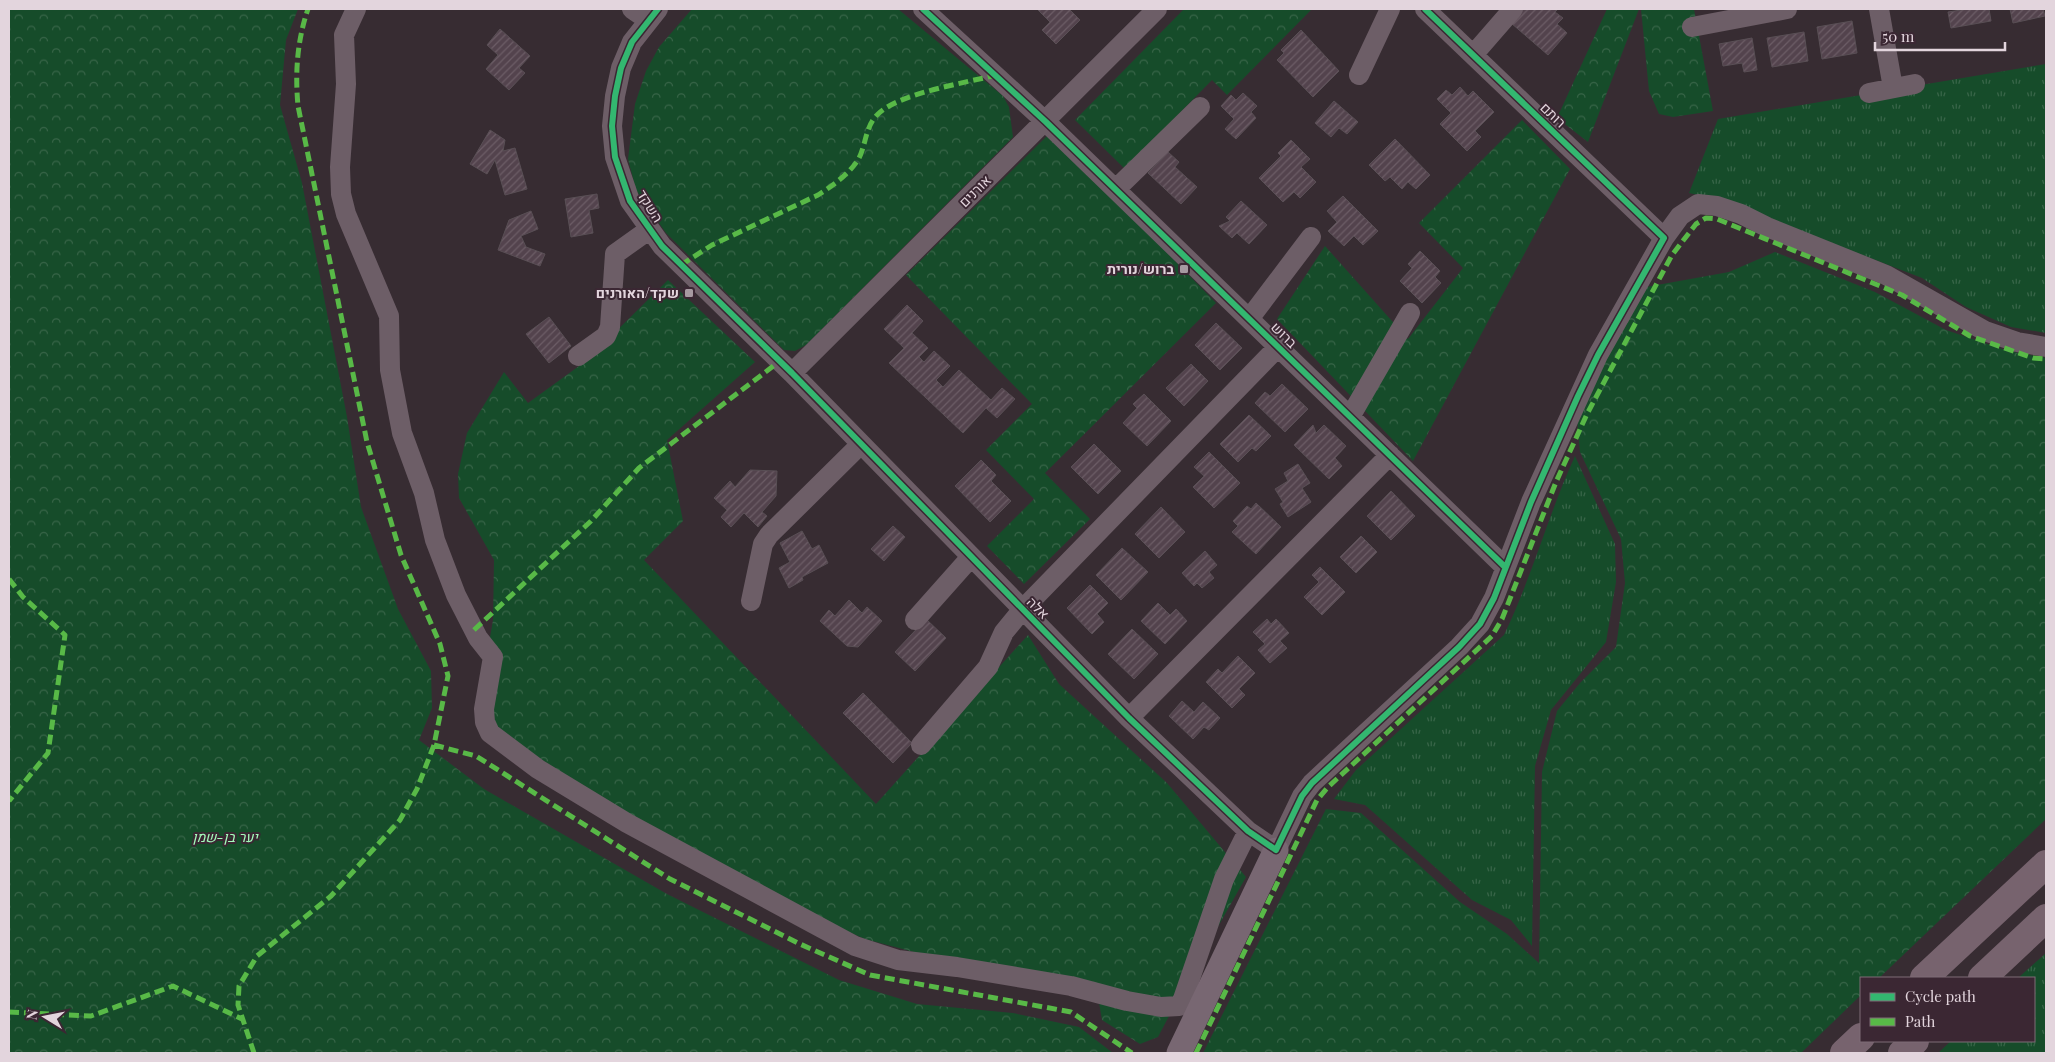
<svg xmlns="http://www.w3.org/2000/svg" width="2055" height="1062" viewBox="0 0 2055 1062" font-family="'Playfair Display',Heebo,serif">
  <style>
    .grass { fill: url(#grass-tufts) }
    .forest { fill: url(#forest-crowns) }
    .building { fill: url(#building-hatch); stroke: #594f55 }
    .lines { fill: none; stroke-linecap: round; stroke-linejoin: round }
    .minor { stroke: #6d5e67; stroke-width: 20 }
    .major { stroke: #786772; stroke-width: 25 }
    .highway { stroke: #77636e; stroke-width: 28 }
    .quiet { stroke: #58b947; stroke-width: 5; stroke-dasharray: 10 5; stroke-linecap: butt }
    .cycleway-casing { stroke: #3b2733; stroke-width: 9 }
    .cycleway { stroke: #33b770; stroke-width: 6 }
    .poi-dot { fill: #a79aa1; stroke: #3b2733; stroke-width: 2 }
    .labels { text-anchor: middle; stroke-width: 4; stroke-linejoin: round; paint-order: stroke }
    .street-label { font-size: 14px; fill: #e3d5dd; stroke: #3b2733 }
    .poi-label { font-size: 14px; font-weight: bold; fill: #e3d5dd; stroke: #3b2733; text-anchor: end }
    .park-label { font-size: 14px; font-style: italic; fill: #a4fcbb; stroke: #3b2733 }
  </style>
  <defs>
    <pattern id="grass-tufts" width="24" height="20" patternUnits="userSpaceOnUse" patternTransform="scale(1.25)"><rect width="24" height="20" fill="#164c2a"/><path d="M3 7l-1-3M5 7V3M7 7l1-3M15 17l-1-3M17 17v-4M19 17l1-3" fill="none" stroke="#386548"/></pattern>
    <pattern id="forest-crowns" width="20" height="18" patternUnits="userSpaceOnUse" patternTransform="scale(1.25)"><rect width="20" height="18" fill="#164c2a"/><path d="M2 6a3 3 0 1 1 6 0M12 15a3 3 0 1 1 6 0" fill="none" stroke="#386548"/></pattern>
    <pattern id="building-hatch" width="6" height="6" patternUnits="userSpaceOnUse" patternTransform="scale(1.25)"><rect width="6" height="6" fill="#53434d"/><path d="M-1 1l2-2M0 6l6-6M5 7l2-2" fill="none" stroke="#6c5d66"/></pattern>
  </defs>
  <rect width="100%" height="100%" fill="#372c32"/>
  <path class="grass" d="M2046 64V333L2011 327 1966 307 1922 278 1720 200 1689 193 1718 119Z
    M1575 456 1615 544 1616 582 1606 642 1551 710 1535 766 1532 946 1511 920 1472 900 1365 805 1334 799 1356 770 1504 635C1532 577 1548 515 1575 456Z
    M2046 953V1053H1938L1951 1041H2034V978H2018Z"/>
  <path class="forest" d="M9 9H298L286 40 280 105 302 183 347 417 361 507 398 609 431 671 432 708 419 740 484 789 667 894 839 980 917 1004 1013 1013 1079 1027 1113 1053H9Z
    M692 9H898L1003 96 1009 107 1013 137 806 345 795 351 784 350 666 233 636 190 628 159 635 104 646 71 659 47Z
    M1184 9H1312L1227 95 1212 80 1125 169 1075 120Z
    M1607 9H1639L1588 142 1557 118Z
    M1641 9H1694L1713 111 1673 117 1659 114 1649 91Z
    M1522 120 1570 169 1413 461 1277 319 1325 246 1408 339 1463 268 1419 223Z
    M1050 133 1216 303 1045 473 1090 519 1024 584 987 546 1034 499 986 450 1032 404 906 275Z
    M1775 252 1875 292 1946 330 2008 351 2046 358V819L1879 978H1861V995L1801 1053H1203L1326 809 1361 813 1460 902 1507 934 1539 963 1542 772 1557 711 1580 683 1616 647 1625 583 1621 539 1580 452 1577 419 1584 401 1646 287 1729 272Z
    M668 280 755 362 667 440 683 521 644 560 876 804 1028 635 1059 684 1167 783 1246 877 1188 980 1158 1037 1140 1044 1102 1020 1097 991 929 956 865 939 796 909 651 830 494 729 478 707 493 620 494 560 459 498 458 474 467 433 504 372 528 403 586 361Z"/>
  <path class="building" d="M1037 9H1069L1080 20 1056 44 1042 30 1050 22Z
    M1524 9H1558L1555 12 1563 18 1557 24 1567 33 1548 55 1511 23Z
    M1968 9H1989L1991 21 1951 28 1948 12Z
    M2010 9H2043L2045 16 2013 23Z
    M1852 21 1857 53 1822 59 1817 27Z
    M500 29 530 56 519 68 525 73 509 90 486 69 498 55 487 45Z
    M1301 30 1339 71 1313 97 1277 60 1284 53 1281 50Z
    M1804 32 1808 61 1772 67 1767 38Z
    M1752 38 1757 70 1744 72 1742 63 1723 66 1719 44Z
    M1460 87 1468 96 1473 91 1494 112 1475 131 1481 137 1467 151 1440 124 1451 113 1437 99 1446 90 1452 95Z
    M1243 93 1257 106 1251 112 1256 118 1236 139 1225 129 1234 119 1221 106 1231 95 1236 100Z
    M1334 101 1358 122 1347 134 1339 128 1331 137 1315 123Z
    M490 130 505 140 503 151 515 148 527 189 505 195 495 160 487 174 470 164Z
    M1395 139 1430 175 1416 189 1408 182 1402 189 1390 177 1385 181 1369 165Z
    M1291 140 1310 159 1301 167 1316 182 1300 198 1294 192 1283 202 1259 178 1281 156 1278 153Z
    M1168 152 1179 162 1175 167 1197 187 1181 204 1148 173Z
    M597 194 599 208 589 210 593 233 571 237 565 199Z
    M1343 196 1378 231 1363 245 1354 236 1344 246 1328 231 1337 222 1327 211Z
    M1241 201 1267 225 1249 244 1237 233 1232 238 1219 226 1230 221 1226 217Z
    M531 211 538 229 521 236 526 247 545 254 540 266 498 250 509 220Z
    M1420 251 1440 271 1435 277 1441 283 1422 303 1400 281 1412 268 1408 264Z
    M907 305 923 321 912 333 928 348 919 357 924 362 934 351 950 366 936 380 943 387 959 370 991 400 1002 388 1015 399 997 418 986 408 963 433 889 363 904 348 884 329Z
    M549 317 571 346 549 363 526 334Z
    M1216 323 1242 348 1220 370 1195 345Z
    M1191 364 1208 381 1184 406 1166 388Z
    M1282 384 1308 409 1285 432 1255 403 1265 392 1270 396Z
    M1144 394 1171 421 1147 446 1123 423 1137 408 1133 404Z
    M1249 415 1271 436 1256 451 1252 448 1238 462 1220 444Z
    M1313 425 1316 433 1324 425 1346 446 1335 458 1342 466 1329 479 1294 445Z
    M1094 444 1121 471 1098 494 1071 467Z
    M1209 452 1240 483 1214 508 1193 487 1204 476 1194 467Z
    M981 460 996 475 991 481 1011 501 990 522 955 486Z
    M1298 464 1310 483 1302 488 1311 502 1288 517 1280 504 1283 502 1275 489 1288 481 1284 473Z
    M750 470 777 471 776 496 762 512 767 516 758 527 744 513 731 527 721 517 727 510 714 498 730 481 735 487Z
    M1391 491 1415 516 1391 540 1367 516Z
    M1256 503 1281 527 1256 554 1232 532 1238 526 1233 521 1247 506 1251 509Z
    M1161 507 1185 532 1159 558 1135 534Z
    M893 526 905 537 884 561 871 549Z
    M802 531 812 549 819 545 828 563 802 577 803 580 789 588 779 568 790 562 780 543Z
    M1361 536 1377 552 1356 573 1340 557Z
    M1122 548 1148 572 1121 600 1096 575Z
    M1205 551 1217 565 1209 572 1214 578 1202 588 1197 583 1194 586 1182 573Z
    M1320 567 1345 592 1322 615 1304 597 1319 582 1312 575Z
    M1090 585 1108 603 1097 614 1104 622 1092 634 1067 608Z
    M849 600 862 613 867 607 882 621 858 647 847 646 820 621 829 610 835 616Z
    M1158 603 1170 615 1176 609 1187 621 1165 644 1141 621Z
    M926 619 946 638 915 671 895 652Z
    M1267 619 1271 624 1276 619 1289 633 1280 641 1287 648 1270 663 1258 650 1265 644 1253 632Z
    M1132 629 1158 654 1134 679 1108 654Z
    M1238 656 1255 673 1239 689 1245 695 1232 708 1206 682 1218 669 1222 673Z
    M863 693 912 743 893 763 843 713Z
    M1182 701 1194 712 1203 702 1220 718 1209 730 1204 727 1193 739 1169 716Z"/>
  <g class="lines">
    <path class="minor" d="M356 9 344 35 346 84 340 167 341 194 346 214 389 316 390 370 402 433 424 493 435 540 456 595 478 638 493 657 484 709 485 722 490 733 538 769 627 823 855 946 898 960 957 967 1071 986 1127 1001 1161 1007 1179 1006 1183 999 1224 879 1248 831
      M632 9 648 20
      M658 9 632 42 621 68 615 96 612 126 615 157 630 201 662 246 792 373 1129 718 1248 831 1276 850 1302 796 1312 783 1459 647 1480 624 1494 598 1531 502 1598 355 1664 238 1680 216 1698 204 1717 206 1741 214 1767 227 1886 275 1985 331 2017 342 2046 347
      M923 9 1046 122 1505 567
      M1425 9 1664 238
      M1879 9 1893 88
      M1692 27 1787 9
      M1473 55 1513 9
      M1359 75 1390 9
      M1869 93 1915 84
      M1116 189 1200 107
      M1249 319 1311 237
      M578 356 606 336 610 327 615 254 650 229
      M792 373 1157 9
      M1350 417 1410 313
      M751 601 763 544 769 535 861 444
      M915 620 971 557
      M1129 718 1390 455
      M921 745 988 667 1004 632 1022 610 1278 347"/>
    <path class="major" d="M1179 1053 1276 850"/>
    <path class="highway" d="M1924 978 2046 864
      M1982 978 2046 918
      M1844 1053 1861 1037
      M1902 1053 1915 1041"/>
    <path class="quiet" d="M681 265 712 245 818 195C832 186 848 175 858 160 866 146 865 127 877 115 898 93 966 83 996 75
      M9 579 23 597 65 635 48 753 9 801
      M474 630 591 521 639 468 780 361
      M434 745 476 756 670 879 800 944 870 975 1071 1012 1132 1053
      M9 1012 91 1016 173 986 242 1019
      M254 1053 238 1005 239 986 257 956 331 896 400 820 417 789 434 745 448 676 440 644 401 555 367 442 298 106C295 73 297 41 308 9
      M1196 1053 1317 800 1328 787 1492 636 1502 619 1556 482 1587 414 1672 255 1696 224 1706 218 1717 219 1902 295 1970 336 2033 358 2046 359"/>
    <g class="cycleway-casing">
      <path id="cycleway" d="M658 9 632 42 621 68 615 96 612 126 615 157 630 201 662 246 792 373 1129 718 1248 831 1276 850 1302 796 1312 783 1459 647 1480 624 1494 598 1531 502 1578 396 1598 355 1664 238 1425 9
        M923 9 1046 122 1505 567"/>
    </g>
    <use href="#cycleway" class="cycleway"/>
  </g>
  <g class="poi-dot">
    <rect x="1179" y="264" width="10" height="10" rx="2.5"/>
    <rect x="684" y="288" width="10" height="10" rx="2.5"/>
  </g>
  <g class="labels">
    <g class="street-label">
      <text transform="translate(1553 115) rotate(44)" y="5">רותם</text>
      <text transform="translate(975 191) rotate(-45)" y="5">אורנים</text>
      <text transform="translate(650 206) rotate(58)" y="5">השקד</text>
      <text transform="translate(1284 335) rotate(44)" y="5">ברוש</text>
      <text transform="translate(1038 608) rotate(45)" y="5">אלה</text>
    </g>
    <g class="poi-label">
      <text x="1174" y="274">ברוש/נורית</text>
      <text x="679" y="298">שקד/האורנים</text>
    </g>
    <g class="park-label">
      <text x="225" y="842">יער בן-שמן</text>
    </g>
  </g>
  <rect width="2055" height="1062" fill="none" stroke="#e3d5dd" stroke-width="20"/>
  <rect x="1860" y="977" width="175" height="65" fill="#3b2733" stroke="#7e6d77"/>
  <rect x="1870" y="993" width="25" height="8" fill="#33b770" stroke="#7e6d77"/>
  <text x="1905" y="1002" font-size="15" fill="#e3d5dd">Cycle path</text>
  <rect x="1870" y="1018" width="25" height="8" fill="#58b947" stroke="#7e6d77"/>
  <text x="1905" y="1027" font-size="15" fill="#e3d5dd">Path</text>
  <g transform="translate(45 1017) rotate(280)" stroke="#3b2733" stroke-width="4" paint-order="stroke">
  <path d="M0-4L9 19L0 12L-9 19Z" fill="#e3d5dd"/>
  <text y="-8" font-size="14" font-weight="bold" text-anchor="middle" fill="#e3d5dd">N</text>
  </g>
  <path d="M1875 42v8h130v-8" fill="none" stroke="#e3d5dd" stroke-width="2.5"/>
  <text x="1882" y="42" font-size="15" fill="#e3d5dd" stroke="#3b2733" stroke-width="4" paint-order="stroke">50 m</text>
</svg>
